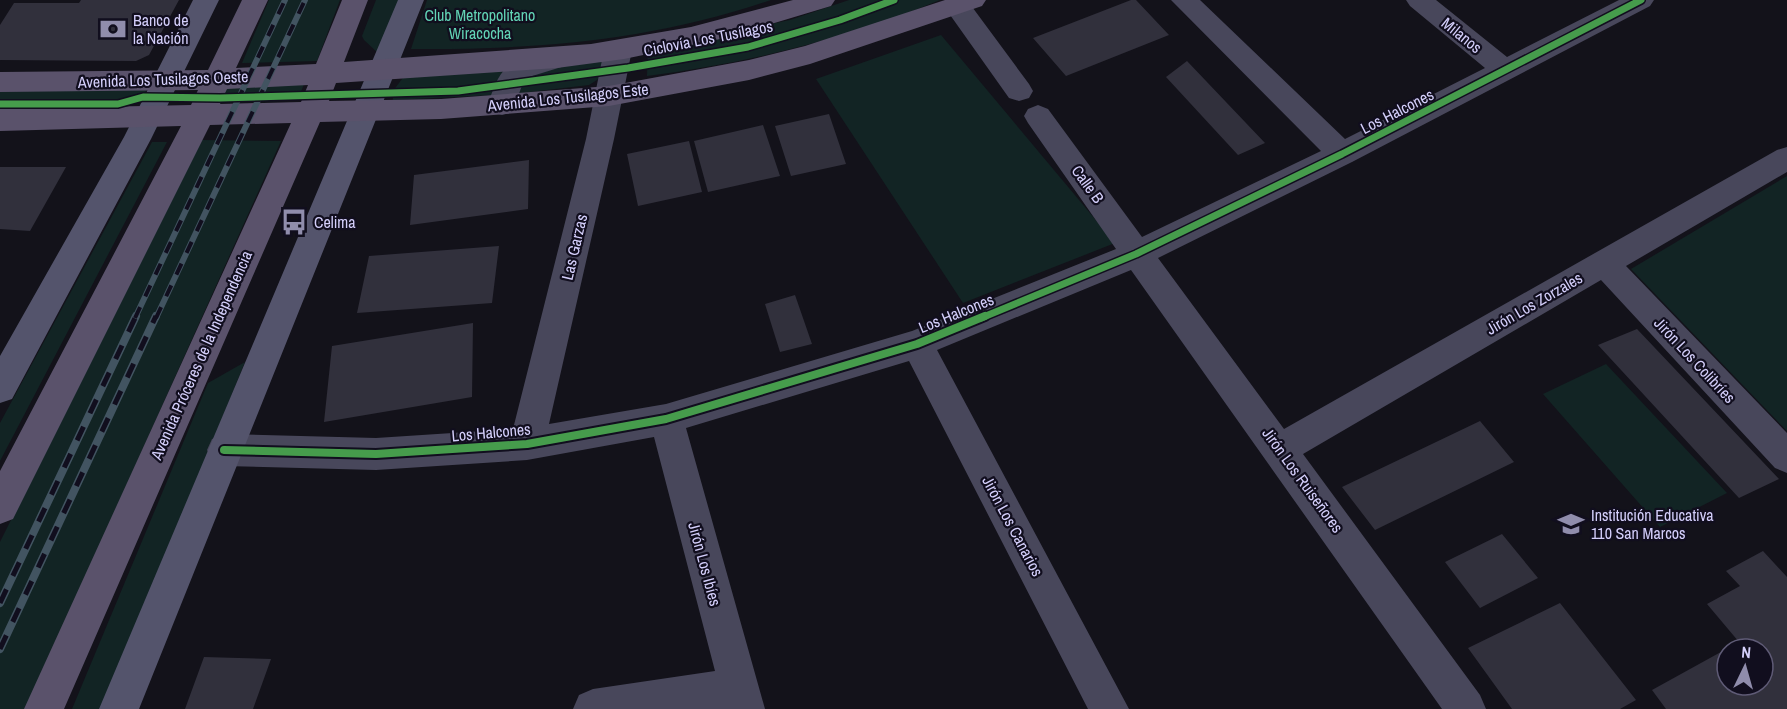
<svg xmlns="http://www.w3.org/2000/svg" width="1787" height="709" viewBox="0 0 1787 709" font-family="'Archivo Narrow',sans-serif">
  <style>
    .green { fill: #122424 }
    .building { fill: #31303c; fill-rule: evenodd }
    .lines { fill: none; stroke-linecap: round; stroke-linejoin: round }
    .street { fill: #48475b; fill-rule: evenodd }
    .secondary { fill: #54546c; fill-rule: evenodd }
    .primary { fill: #5a526b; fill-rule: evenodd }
    .rail-far1-casing { stroke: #425461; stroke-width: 6 }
    .rail-casing { stroke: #425461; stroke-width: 8 }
    .rail-far1 { stroke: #110e1e; stroke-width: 4; stroke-dasharray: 12; stroke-linecap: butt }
    .rail { stroke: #110e1e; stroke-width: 5; stroke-dasharray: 15; stroke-linecap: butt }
    .cycleway-far1-casing { stroke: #110e1e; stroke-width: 10 }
    .cycleway-casing { stroke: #110e1e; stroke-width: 12 }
    .cycleway-far1 { stroke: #469c4c; stroke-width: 7 }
    .cycleway { stroke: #469c4c; stroke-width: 8 }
    .labels { text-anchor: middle; stroke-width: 4.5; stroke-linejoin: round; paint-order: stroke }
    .park-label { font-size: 16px; fill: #62d4b6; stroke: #110e1e }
    .poi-label { font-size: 16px; fill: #d4cffb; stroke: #110e1e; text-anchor: start }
    .street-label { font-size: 16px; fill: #d4cffb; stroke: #110e1e }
  </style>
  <rect width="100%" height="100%" fill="#13121a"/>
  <path class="green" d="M269 0H340L317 61 242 63Z
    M376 0H400L379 54 364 40 362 36Z
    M427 0H771C650 41 537 50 411 49Z
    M849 0H940C846 39 748 63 647 76L648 49 790 20Z
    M941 35 1115 243 963 303 816 79Z
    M598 60 603 63 600 78 589 85 513 94 393 100V91L405 75Z
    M305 82 300 94 282 101 228 102 220 98 223 90 232 85Z
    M0 86 146 88V91L137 104H0Z
    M201 140 281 141 26 709H0V542Z
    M152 142H167L0 461V423Z
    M1787 176V431L1631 269Z
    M245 362 104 709H72L208 383Z
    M1606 364 1727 493 1660 527 1543 394Z"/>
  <path class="building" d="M81 0H179L149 55 136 61 0 60V25L14 3H79Z
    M1131 0H1136L1169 35 1066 76 1033 38Z
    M1187 61 1265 143 1238 155 1166 77Z
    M829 114 846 164 791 176 775 126Z
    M763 125 780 176 708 192 694 141Z
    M689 141 702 192 638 206 627 154Z
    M529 160 528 209 410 225 414 175Z
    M0 167H66L30 231 0 229Z
    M499 246 492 303 357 313 369 256Z
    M795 295 812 344 780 352 765 304Z
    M473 323 472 397 324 422 332 346Z
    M1637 329 1779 479 1739 498 1598 345Z
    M1480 421 1514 462 1375 530 1342 487Z
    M1502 534 1538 578 1480 608 1445 562Z
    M1763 551 1787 577V709H1666L1652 690 1739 642 1707 604 1740 586 1726 571ZM1727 649H1763V685H1727Z
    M1560 603 1636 700 1620 709H1512L1468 648Z
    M204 657 271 659 253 709H185Z"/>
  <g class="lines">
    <path class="street" d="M948 0H967L1029 84 1033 91 1029 98 1019 101 1009 98 948 12 944 6Z
      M1171 0H1200L1345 139 1485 68 1410 6 1406 0H1436L1507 57 1619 0H1654L1650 6 1352 162 1158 258 1284 429 1777 150 1787 147V172L1626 266 1787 433V473L1775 468 1601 280 1303 454 1480 695 1486 709H1442L1131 270 937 350 1129 709H1088L909 361 686 428 765 709H573L579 695 593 689 715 671 654 437 527 460 376 470 224 466 212 461 207 450 212 439 224 434 376 438 513 429 586 139 604 50 608 43 618 40 628 43 632 50 614 139 549 424 666 404 912 331 1116 249 1028 123 1024 116 1028 109 1038 105 1048 109 1142 237 1321 151Z
      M558 48 568 51 572 58 568 65 529 77 523 83 512 112 502 115 492 112 488 105C502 58 514 60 558 48Z"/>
    <path class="secondary" d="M193 0H219L151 139 12 399 0 403V356L124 137Z
      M398 0H424L139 709H99Z"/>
    <path class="primary" d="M242 0H268L236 68 316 64 342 0H368L344 62 591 44 691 27 793 0H835L831 6 725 38 624 59 557 68 336 83 329 101 441 99 609 86 749 60 805 46 945 0H986L982 6 810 64 749 80 609 106 441 119 320 122 64 709H24L291 123 210 125 13 519 0 524V471L181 126 0 131V109L191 105 198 90 0 92V72L208 70ZM308 85 301 102 220 104 227 89Z"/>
    <g class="rail-far1-casing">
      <path id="rail-far1" d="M135 318 285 0
        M156 318 305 0"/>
    </g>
    <g class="rail-casing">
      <path id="rail" d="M0 603 136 316
        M0 649 156 316"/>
    </g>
    <use href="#rail-far1" class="rail-far1"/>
    <use href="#rail" class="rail"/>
    <g class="cycleway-far1-casing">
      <path id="cycleway-far1" d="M0 104H118L143 97 220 98 458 91 628 68 748 47 840 20 894 0
        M981 318 1136 254 1342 154 1641 0"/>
    </g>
    <g class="cycleway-casing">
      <path id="cycleway" d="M224 450 376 454 527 444 666 419 917 344 985 316"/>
    </g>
    <use href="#cycleway-far1" class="cycleway-far1"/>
    <use href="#cycleway" class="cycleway"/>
  </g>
  <defs>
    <g id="bank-bare" transform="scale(2.07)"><path d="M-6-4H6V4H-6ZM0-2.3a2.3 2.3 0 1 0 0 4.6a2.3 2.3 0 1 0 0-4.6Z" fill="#908dac" stroke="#110e1e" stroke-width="2.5" paint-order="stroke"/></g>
    <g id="bus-bare" transform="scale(2.07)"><path d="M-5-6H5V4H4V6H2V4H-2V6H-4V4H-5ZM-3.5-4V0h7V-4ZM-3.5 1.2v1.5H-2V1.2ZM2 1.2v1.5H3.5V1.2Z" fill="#908dac" stroke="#110e1e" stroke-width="2.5" paint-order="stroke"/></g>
    <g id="school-bare" transform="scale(2.07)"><path d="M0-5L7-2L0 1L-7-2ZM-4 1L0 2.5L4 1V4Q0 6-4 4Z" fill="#908dac" stroke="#110e1e" stroke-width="2.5" paint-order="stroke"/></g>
  </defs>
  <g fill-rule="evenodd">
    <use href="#bank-bare" x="113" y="29"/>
    <use href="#bus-bare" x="294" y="222"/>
    <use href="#school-bare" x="1571" y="524"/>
  </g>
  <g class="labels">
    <g class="park-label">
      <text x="480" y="21">Club Metropolitano<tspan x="480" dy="18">Wiracocha</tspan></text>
    </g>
    <g class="poi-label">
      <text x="133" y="26">Banco de<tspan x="133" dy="18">la Nación</tspan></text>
      <text x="314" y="228">Celima</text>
      <text x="1591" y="521">Institución Educativa<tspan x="1591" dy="18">110 San Marcos</tspan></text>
    </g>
    <g class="street-label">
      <text transform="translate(1462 35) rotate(39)" y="6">Milanos</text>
      <text transform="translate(708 38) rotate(-11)" y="6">Ciclovía Los Tusílagos</text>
      <text transform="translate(163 79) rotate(-2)" y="6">Avenida Los Tusilagos Oeste</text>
      <text transform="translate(568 97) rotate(-6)" y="6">Avenida Los Tusilagos Este</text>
      <text transform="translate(1397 111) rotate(-27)" y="6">Los Halcones</text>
      <text transform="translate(1088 184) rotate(54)" y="6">Calle B</text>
      <text transform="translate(574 247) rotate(-77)" y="6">Las Garzas</text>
      <text transform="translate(1534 303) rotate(-30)" y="6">Jirón Los Zorzales</text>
      <text transform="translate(956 313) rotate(-22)" y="6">Los Halcones</text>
      <text transform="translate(201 355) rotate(-66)" y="6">Avenida Próceres de la Independencia</text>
      <text transform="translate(1695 360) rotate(47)" y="6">Jirón Los Colibríes</text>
      <text transform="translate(491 432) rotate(-5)" y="6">Los Halcones</text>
      <text transform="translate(1303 480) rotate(54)" y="6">Jirón Los Ruiseñores</text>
      <text transform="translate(1013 526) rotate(62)" y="6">Jirón Los Canarios</text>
      <text transform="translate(705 564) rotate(75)" y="6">Jirón Los Ibíes</text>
    </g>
  </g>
  <g transform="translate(1745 667) rotate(5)"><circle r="28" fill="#110e1e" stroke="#5f5b76" stroke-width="1.5"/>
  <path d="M0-4.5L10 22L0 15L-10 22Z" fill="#908dac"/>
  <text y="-9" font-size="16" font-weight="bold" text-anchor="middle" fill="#d4cffb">N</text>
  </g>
</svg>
